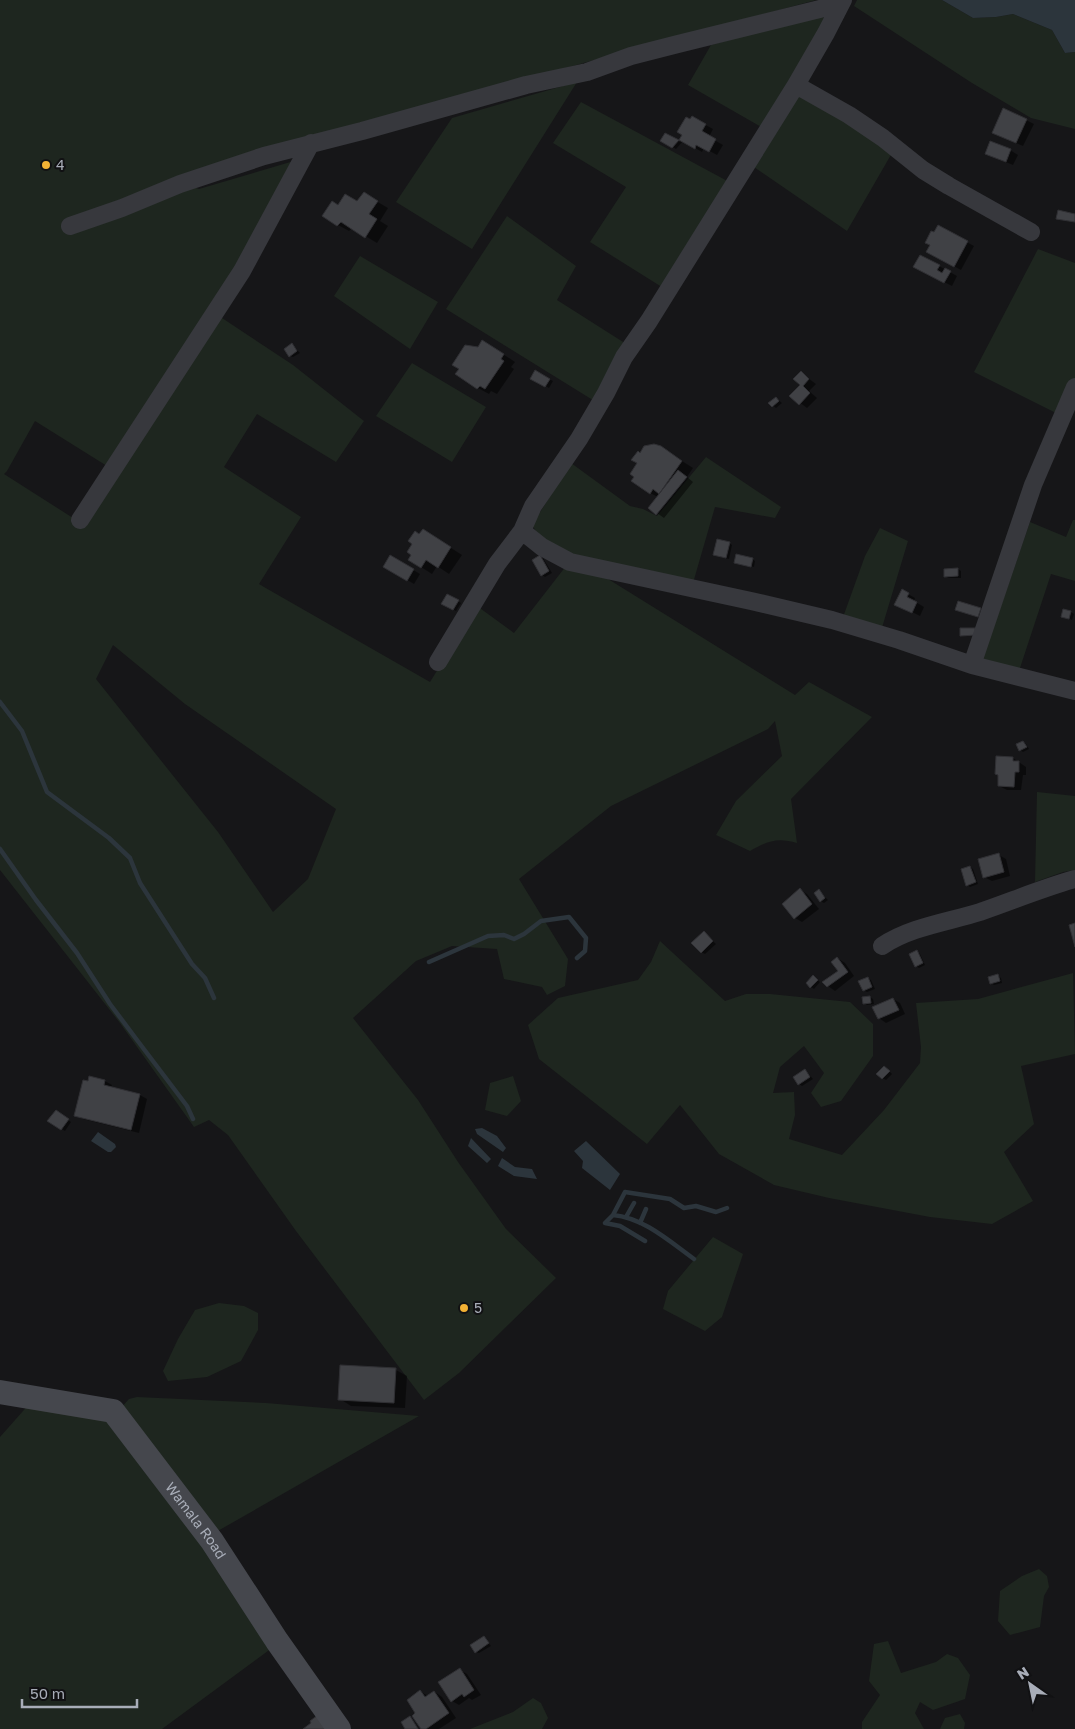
<svg xmlns="http://www.w3.org/2000/svg" width="1075" height="1729" viewBox="0 0 1075 1729" font-family="'Golos Text',sans-serif">
  <style>
    .green { fill: #1e261f; fill-rule: evenodd }
    .water { fill: #2c353c }
    .shadow { fill: #0007 }
    .lines { fill: none; stroke-linecap: round; stroke-linejoin: round }
    .stream { stroke: #2c353c; stroke-width: 4.5 }
    .building { fill: #404145; stroke: #303034 }
    .street { stroke: #37383d; stroke-width: 18 }
    .secondary { stroke: #45474d; stroke-width: 24 }
    .poi-dot { fill: #f2b134; stroke: #111113; stroke-width: 2 }
    .labels { text-anchor: middle; stroke-width: 4; stroke-linejoin: round; paint-order: stroke }
    .poi-label { font-size: 14px; fill: #a8adb8; stroke: #111113; text-anchor: start }
    .street-label { font-size: 14px; fill: #a8adb8; stroke: #111113 }
  </style>
  <rect width="100%" height="100%" fill="#161618"/>
  <path class="green" d="M0 0H816L488 89 186 184 199 189 304 158 259 231 107 466 35 421 7 471 4 474 84 525 219 316 293 365 364 421 336 462 257 414 224 467 301 517 259 584 264 587 430 682 477 606 514 633 566 566 600 574 795 695 809 682 872 717 791 799 797 843C777 837 768 841 750 851L716 835 736 801 782 756 775 721 768 729 611 806 519 879 568 959 565 986 547 995 542 987 504 979 497 949 452 946 416 961 353 1018 418 1100 458 1162 506 1229 556 1278 459 1373 424 1400 296 1231 228 1135 209 1120 194 1127 120 1023 0 870ZM113 645 185 704 336 809 308 879 273 912 218 832 96 679Z
    M857 0H942L973 18 996 17 1013 14 1052 30 1065 53 1075 52V129L1031 118 972 83 854 6Z
    M820 15 829 21 763 128 688 85 711 45Z
    M577 82 472 249 396 202 452 118Z
    M803 94 892 153 847 231 754 167 798 95Z
    M581 102 731 183 665 289 590 242 626 187 553 143Z
    M507 216 576 266 557 300 631 347 596 402 446 309Z
    M1038 249 1075 263V380L1058 414 974 372Z
    M360 256 438 302 410 349 334 296Z
    M412 363 486 407 452 462 376 416Z
    M706 457 781 507 775 518 715 507 693 583 547 548 532 525 571 463 630 506 643 509 657 516Z
    M1073 520H1075V581L1051 574 1019 671 981 664 1030 522 1066 537Z
    M880 528 908 541 881 631 842 620 865 556Z
    M1037 792 1075 796V870L1063 872 1035 882Z
    M660 941 725 1001 746 994H770L850 1002 873 1024V1056L841 1101 821 1107 811 1093 824 1073 804 1046 780 1067 773 1093 794 1092 795 1115 789 1139 842 1155 884 1110 920 1063 921 1047 916 1003 978 999 1073 973 1075 1054 1021 1066 1034 1124 1004 1152 1033 1201 992 1224 930 1217 829 1198 774 1185 719 1154 680 1105 647 1144 539 1059 528 1025 558 998 638 980 651 962Z
    M513 1076 521 1101 507 1116 485 1110 490 1083Z
    M713 1237 743 1254 722 1317 705 1331 663 1309 668 1291Z
    M219 1303 244 1306 258 1313V1330L241 1361 207 1377 168 1381 163 1371 178 1339 195 1310Z
    M137 1397 266 1403 419 1416 216 1532 119 1410 129 1399Z
    M31 1402 106 1415 276 1645 162 1729H0V1437Z
    M1039 1569 1047 1576 1049 1587 1044 1596 1040 1627 1010 1635 998 1621 1000 1591 1022 1576Z
    M888 1641 901 1673 936 1662 947 1654 958 1658 970 1675 965 1699 933 1710 920 1702 915 1713 924 1729H862V1722L880 1695 869 1681 874 1644Z
    M533 1698 541 1703 548 1718 542 1729H470L513 1712Z
    M960 1714 965 1723 964 1729H940L945 1718Z"/>
  <path class="water" d="M942 0H1075V52L1065 53 1052 30 1013 14 996 17 973 18Z
    M482 1128 497 1136 506 1148 503 1152 477 1134 475 1129Z
    M98 1132 115 1144 116 1147 111 1152H108L91 1141Z
    M471 1138 491 1159 487 1163 468 1146Z
    M586 1141 620 1174 610 1190 582 1168 583 1161 574 1151Z
    M502 1158 515 1167 532 1169 537 1179 514 1176 498 1166Z"/>
  <path class="shadow" d="M693 118 713 129 709 137 723 145 717 155 704 148 702 152 683 141 676 149 662 140 665 135 680 142Z
    M1026 120 1034 124 1023 146 1000 136Z
    M1010 150 1018 155 1013 165 986 154Z
    M364 194 388 208 380 221 388 226 377 243 352 228 349 231 338 225V206L358 203Z
    M939 227 974 246 961 270 935 256 931 245Z
    M921 256 957 276 952 286 922 271Z
    M292 345 300 353 293 357 290 356Z
    M478 348H494L515 362 511 367 514 369 497 394 491 391 489 394 478 388Z
    M536 372 553 381 549 388 532 378Z
    M801 373 816 384 809 391 817 398 807 408 791 396 801 385Z
    M776 398 782 403 776 408 770 403Z
    M660 447 693 468 687 477 693 482 664 518 650 508 658 497 650 493 636 476 641 454Z
    M420 535 434 537 462 555 449 574 437 566 432 574 421 567Z
    M729 543 732 545 729 559 718 556Z
    M390 556 420 574 414 584 384 566Z
    M540 556 543 558 552 573 545 577 542 575Z
    M752 559 755 561 754 567 735 562Z
    M958 569 961 571V578H948L945 576Z
    M908 594 915 598 914 601 924 607 920 616 896 604Z
    M447 595 461 603 456 611 442 603Z
    M1071 612 1074 614 1072 620 1062 616Z
    M1023 742 1026 744 1029 749 1023 752 1020 750Z
    M997 757 1013 758 1026 767V775H1023L1021 790H1007L999 786Z
    M999 855 1006 859 1010 876 992 881 984 877Z
    M970 867 973 869 978 884 970 887 967 885Z
    M800 890 807 894 819 909 802 922 795 918Z
    M819 891 828 900 824 903 820 901Z
    M704 933 716 944 705 954 701 952Z
    M917 952 920 954 925 965 919 968 916 966Z
    M837 958 845 963 854 976 835 991 828 986 839 971Z
    M998 976 1001 978 1002 983 994 985 991 983Z
    M814 977 820 982 814 989 811 987Z
    M867 978 871 980 875 989 867 992 863 990Z
    M870 997 873 999 874 1004 867 1005 864 1003Z
    M893 999 900 1003 905 1014 886 1023 879 1018Z
    M805 1070 813 1079 802 1086 799 1084Z
    M888 1070 892 1074 886 1080 882 1078Z
    M90 1078 105 1081 112 1085 111 1088 140 1095 147 1099 139 1133 83 1119 76 1115Z
    M59 1113 71 1122 65 1131 49 1121Z
    M396 1370 407 1376 405 1408 351 1406 340 1399Z
    M484 1638 491 1646 479 1653 476 1652Z
    M460 1670 467 1674 481 1695 472 1700 469 1698 459 1705 452 1701Z
    M420 1692 429 1696 435 1692 442 1697 456 1718 439 1729H422L417 1714Z"/>
  <g class="lines">
    <path class="stream" d="M0 702 22 731 47 792 109 838 130 858 140 883 192 964 205 978 214 998
      M0 849 36 900 77 953 110 1004 137 1040 187 1106 193 1119
      M429 962 488 936 504 935 514 939 524 934 541 921 569 917 586 938 585 951 577 958
      M613 1215 625 1192 670 1199 684 1208 696 1206 716 1212 727 1208
      M626 1217 634 1203
      M640 1223 646 1209
      M645 1241 620 1226 605 1223 613 1215C644 1218 669 1241 694 1259"/>
  </g>
  <path class="building" d="M1003 108 1027 119 1016 143 992 133Z
    M692 116 706 124 702 131 716 139 709 152 696 145 695 149 679 140 682 135 677 132 686 117 690 119Z
    M665 133 679 140 672 148 660 141Z
    M990 141 1011 149 1006 162 985 154Z
    M364 192 378 201 369 214 377 219 365 238 341 222 337 226 322 216 332 201 338 205 345 194 357 201Z
    M1058 210 1075 214V222L1056 219Z
    M938 225 968 241 954 267 926 252 930 245 925 243 931 231 934 232Z
    M920 255 940 265 937 270 942 273 945 268 951 271 944 283 913 267Z
    M482 340 504 354 501 359 504 361 485 389 480 386 477 389 455 374 459 369 452 365 465 345 478 347Z
    M292 343 297 351 289 357 284 349Z
    M535 370 550 379 545 387 530 379Z
    M801 371 809 379 803 386 810 393 799 405 789 396 800 385 793 379Z
    M776 397 779 401 772 407 768 403Z
    M654 444 661 446 682 461 659 494 653 489 650 494 631 481 634 477 630 474 637 463 631 460 638 451 640 453 644 446Z
    M678 470 687 477 656 515 648 508Z
    M423 529 451 547 438 568 426 560 421 568 408 560 411 555 407 552 412 544 408 541 415 531 419 534Z
    M717 539 730 542 726 558 713 555Z
    M736 554 753 558 751 567 734 563Z
    M390 555 414 569 407 581 383 567Z
    M540 555 549 571 541 576 532 560Z
    M958 568V576L944 577V569Z
    M902 589 909 593 907 597 917 602 912 613 894 605Z
    M447 594 459 600 453 610 441 604Z
    M958 601 981 608 978 617 955 610Z
    M1063 609 1071 611 1069 619 1061 617Z
    M960 628H975L976 635 960 636Z
    M1023 741 1027 747 1019 751 1016 744Z
    M996 756 1013 757V761H1019V772H1015L1014 787 998 786V775L995 774Z
    M999 853 1004 872 983 878 978 859Z
    M970 866 976 882 966 886 961 869Z
    M800 888 812 904 794 919 782 904Z
    M819 889 825 898 820 902 814 893Z
    M1075 923V947L1069 925Z
    M704 931 713 941 701 953 691 943Z
    M917 950 923 963 915 967 909 954Z
    M837 957 848 972 827 987 822 982 838 971 831 962Z
    M998 974 1000 981 990 984 988 977Z
    M813 975 818 980 810 988 806 983Z
    M868 977 872 987 863 991 858 981Z
    M870 996 871 1003 863 1004 862 997Z
    M893 998 899 1010 878 1019 872 1007Z
    M884 1066 890 1071 882 1079 876 1074Z
    M805 1069 810 1077 798 1085 793 1077Z
    M89 1076 105 1080 104 1085 140 1094 131 1130 74 1116 83 1080 88 1081Z
    M56 1110 69 1119 61 1130 47 1121Z
    M340 1365 396 1368 394 1403 338 1400Z
    M484 1636 489 1643 475 1653 470 1645Z
    M460 1668 474 1690 464 1697 462 1694 451 1702 438 1682Z
    M420 1690 425 1697 434 1691 449 1713 426 1729H421L412 1716 415 1713 407 1700Z
    M318 1715 326 1727 324 1729H303L311 1723 310 1721Z
    M410 1716 418 1729H405L401 1722Z"/>
  <g class="lines">
    <path class="street" d="M796 85 849 115 883 138 923 170 949 186 1031 232
      M70 226 122 208 180 184 264 156 362 131 526 85 587 72 631 56 678 44 840 4
      M80 520 242 271 311 143
      M522 531 542 547 570 562 751 601 832 620 899 640 972 665 1075 691
      M438 662 497 564 522 531 533 506 579 439 606 393 624 357 649 321 796 85 826 33 843 0
      M972 665 1033 485 1075 387
      M882 946C910 927 948 922 980 912 1012 901 1043 888 1075 879"/>
    <path class="secondary" id="s1" d="M0 1392 113 1411 212 1541 277 1641 339 1729"/>
  </g>
  <g class="poi-dot">
    <circle cx="46" cy="165" r="5"/>
    <circle cx="464" cy="1308" r="5"/>
  </g>
  <g class="labels">
    <g class="poi-label">
      <text x="56" y="170">4</text>
      <text x="474" y="1313">5</text>
    </g>
    <g class="street-label">
      <text dy="5" stroke="none"><textPath href="#s1" startOffset="252">Wamala Road</textPath></text>
    </g>
  </g>
  <g transform="translate(1030 1684) rotate(327)" stroke="#111113" stroke-width="4" paint-order="stroke">
  <path d="M0-4L9 19L0 12L-9 19Z" fill="#a8adb8"/>
  <text y="-8" font-size="14" font-weight="bold" text-anchor="middle" fill="#a8adb8">N</text>
  </g>
  <path d="M22 1699v8h115v-8" fill="none" stroke="#a8adb8" stroke-width="2.5"/>
  <text x="30" y="1699" font-size="15" fill="#a8adb8" stroke="#111113" stroke-width="4" paint-order="stroke">50 m</text>
</svg>
